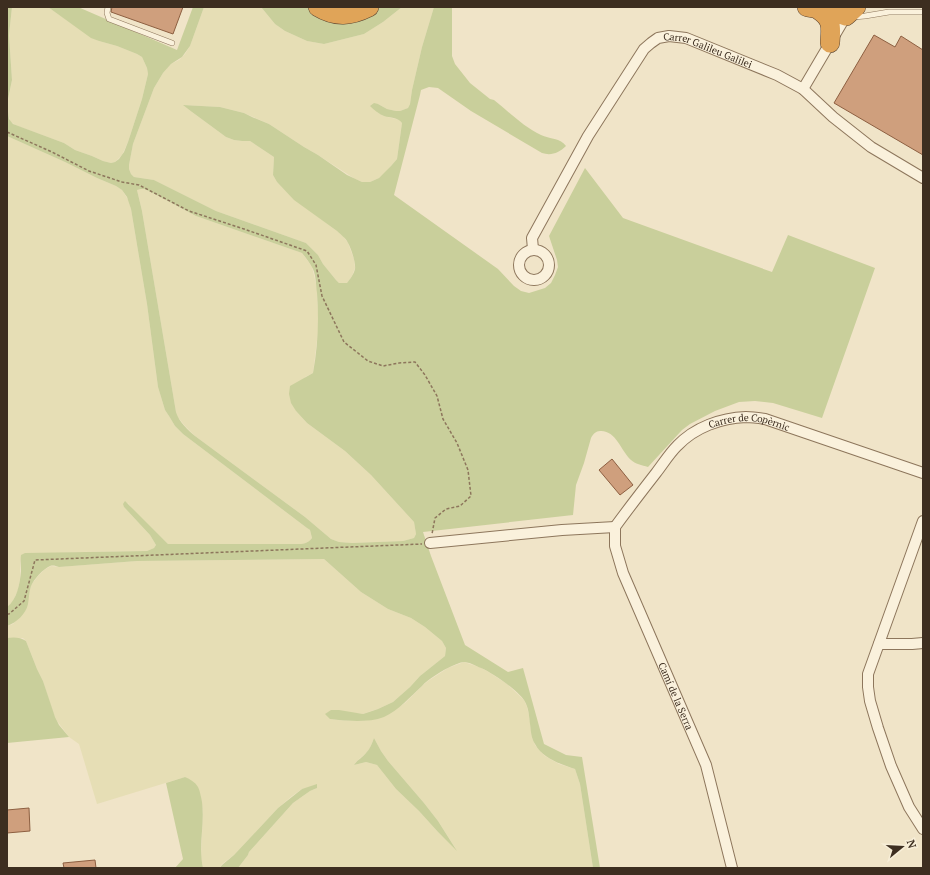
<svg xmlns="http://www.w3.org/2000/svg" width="930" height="875" viewBox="0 0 930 875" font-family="'PT Serif',serif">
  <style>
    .farmland { fill: #e6deb5; fill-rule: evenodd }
    .green { fill: #c9cf9b; fill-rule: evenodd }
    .building { fill: #cf9f7d; stroke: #8d5f41 }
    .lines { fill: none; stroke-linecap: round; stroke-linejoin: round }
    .lane-casing { stroke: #8d765c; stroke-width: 6 }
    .street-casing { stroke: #8d765c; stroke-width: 12 }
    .highway-casing { stroke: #5b4430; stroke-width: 20 }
    .path { stroke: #8d765c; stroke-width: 1.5; stroke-dasharray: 3 2; stroke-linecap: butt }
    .lane { stroke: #faf1dc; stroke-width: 5 }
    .street { stroke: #faf1dc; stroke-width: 10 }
    .highway { stroke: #e0a458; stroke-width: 19 }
    .labels { text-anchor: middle; stroke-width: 3; stroke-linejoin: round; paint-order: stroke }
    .street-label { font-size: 10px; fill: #3d2e20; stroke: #f7eed8 }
  </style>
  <rect width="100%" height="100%" fill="#f0e4c8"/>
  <path class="farmland" d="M12 7H48L91 37 99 41 117 46 137 54 142 57 147 68 148 74 142 99 128 142 122 155 115 162 111 163 103 161 92 156 75 150 64 143 15 125 10 121 8 113 7 105 12 80 9 35Z
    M204 7H261L275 24 285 31 307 41 324 44 364 34 383 22 402 7H434L422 47 412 90 410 104 408 108 400 111H396L387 109 378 104 377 112 384 116 400 120 402 123 397 159 386 172 379 178 370 182H362L355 179 318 155 304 147 269 124 244 113 220 107 184 105 192 112 226 137 234 140 242 141H250L274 157 273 175 277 182 294 199 337 231 343 236 348 243 354 259 355 268 352 276 347 283H339L336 280 323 264 318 255 306 243 216 211 154 180 134 177 131 174 129 169V165L133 144 154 88 163 73 171 64 179 60 185 54 190 46Z
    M7 136 65 162 97 178 116 186 122 190 129 201 131 209 147 304 158 387 165 410 169 416 175 426 183 434 307 528 310 530 312 538 310 541 304 544H168L133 510 128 503 124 507 150 535 156 545 154 548 147 551 80 552 21 555 20 563V579L18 590 13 601 11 604 7 607Z
    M141 189H145L196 216 302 253 305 257 312 267 317 288 318 314V332L313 373 305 377 296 411 307 423 345 451 371 475 414 522 416 534 414 538 403 541 352 543 339 542 331 539 305 517 195 436 185 426 177 416 176 412 142 211 137 190Z
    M324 559 361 592 388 609 411 618 425 627 442 641 446 648 445 656 420 676 410 687 393 702 378 709 371 711 363 714 354 713 330 719 346 721H362L369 720 385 716 405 703 422 686 428 681 448 668 464 662 479 667 487 671 507 684 524 700 527 707 529 715 532 738 535 745 540 751 545 756 559 764 575 769 580 784 593 868H238L248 855 249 852 293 803 310 791 317 788 302 789 292 796 278 808 234 855 222 864 220 868H203L201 858 203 810 200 794 185 777 97 804 79 744 69 737 57 721 53 713 43 681 37 669 26 641 23 638H7V626L13 624 26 609 31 585 39 575 44 570 51 566 59 567 137 561ZM374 738 381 751 388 761 424 803 438 821 456 849 438 832 419 811 396 789 377 765 366 762 354 765 356 762 366 753 369 750Z"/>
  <path class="green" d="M7 7H12L9 35 12 80 7 104Z
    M48 7H78L177 50 193 7H204L190 46 182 57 171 64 163 73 154 88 133 144 129 165V169L131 174 134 177 154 180 216 211 306 243 318 255 323 264 336 280 339 283H347C350 279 354 274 355 269 356 263 351 248 348 243 346 238 341 235 337 231L294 200 277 182 273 175 274 157 250 141H242L234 140 226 137 192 112 183 105 220 107 244 113 252 117 269 124 304 147 318 155 347 175 362 182H370L379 178 391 166 397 159 402 123C398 117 390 118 384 116 379 114 374 110 370 106L374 103 378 104 387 109 396 111H400L408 108 410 104 412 90 422 47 434 7H452V56L455 64 470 83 490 99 494 100C509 112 524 127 541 135 549 139 561 138 566 146 559 153 551 156 542 153L471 111 438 88 429 87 421 90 420 95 394 195 498 269 514 286 521 291 529 293 545 288 551 283 555 275 558 267 557 260 549 236 585 168 623 218 772 272 788 235 875 268 822 418 773 403 755 401 739 402 715 411 690 424 682 430 648 467C642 465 635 464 631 460 621 451 616 430 600 431 596 431 593 434 591 438L584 463 576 485 573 515 423 532 431 556 465 645 508 672 523 668 544 744 566 755 582 757 600 868H593L580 784 575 769C561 764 543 759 535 744 531 738 531 731 530 724 529 716 529 708 524 700 517 690 493 673 481 668 476 666 469 662 464 662 460 662 455 665 452 666 443 670 428 679 422 686 411 696 398 711 384 717 368 723 347 721 330 719L325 714 331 710H339L363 714 378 709 393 702 410 687 420 676 445 656 446 648 442 641 425 627 411 618 388 609 361 592 324 559 137 561 59 567C56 566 53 565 50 566 43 569 34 579 31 586 29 592 29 598 28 604 26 614 16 623 7 626V607C17 600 20 583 21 571 21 565 20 560 21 555L25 553 147 551 154 548 156 545 150 535 124 507 123 504 125 501 168 544H299C305 544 309 542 312 538L310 530 307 528 183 434 175 426 169 416 165 410 158 387 147 304 131 209 127 197 122 190 116 186 97 178 65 162 7 136V105L9 119 13 124 64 143 75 150 92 156 103 161 111 163 115 162 119 159 124 152 128 142 142 99 148 74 147 68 142 57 137 54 117 46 99 41 91 38ZM141 189H145L196 216 302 253C306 258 310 263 313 269 316 276 316 285 317 293 319 320 318 346 313 373L290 386 289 394 291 403 296 411 307 423 345 451 371 475 414 522 416 534 414 538 403 541 352 543 339 542 331 539 305 517 195 436C188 430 179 422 176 412L142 211 137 190Z
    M261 7H402L383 22 364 34 324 44 307 41 285 31 275 24Z
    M7 638C13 637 21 637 26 641L37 669 43 681 55 717 59 725 69 737 7 743Z
    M374 738 381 751 388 761 424 803 438 821 457 851 438 832 419 811 396 789 377 765 366 762 354 765C357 760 362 758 366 753 370 749 372 743 374 738Z
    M185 777C190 779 195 782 198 787 200 791 201 797 202 802 205 824 198 846 203 868H175L183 859 166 783Z
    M317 784V788L310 791 293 803 249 852 248 855 238 868H220L222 865 234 855 278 808 302 789Z"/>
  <path class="building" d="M112 7H183L173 34 111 12Z
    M874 35 895 47 901 36 923 50V155L834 103Z
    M612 459 633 485 620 495 599 470Z
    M29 808 30 831 7 833V810Z
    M95 860 96 868H64L63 863Z"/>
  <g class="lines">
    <g class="lane-casing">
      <path id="lane" d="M108 7 107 13 109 19 172 43
        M853 17 865 16 889 12H923"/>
    </g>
    <g class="street-casing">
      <g id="street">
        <path d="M803 89 846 16"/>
        <path id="s1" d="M533 249 532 238 588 136 644 49 651 43 658 38 669 36 686 38 777 75 803 89 833 117 871 147 923 178"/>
        <circle cx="534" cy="265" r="15"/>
        <path d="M923 521 868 674V687L870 701 878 728 891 766 909 807 923 829"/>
        <path id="s2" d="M615 527C628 509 642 491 656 473 663 464 669 454 677 446 695 427 721 418 746 417 753 417 759 418 765 419L923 473"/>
        <path id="s3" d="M615 527V546L623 573 706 765 732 868"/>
        <path d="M430 543 562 530 615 527"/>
        <path d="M879 644H912L923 643"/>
      </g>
    </g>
    <g class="highway-casing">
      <path id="highway" d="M318 7C336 18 351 16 369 7
        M807 7 835 12 846 16 856 7
        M817 9C833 19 831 26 830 43"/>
    </g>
    <path class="path" d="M7 132 52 152 89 171 122 182 139 185 189 211 244 229 307 251 316 265 322 296 344 342 368 361 383 366 399 363 415 362 425 375 437 396 443 419 457 443 468 470 471 496 460 506 446 509 435 518 432 534
      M7 614H9L24 601 35 560 422 544"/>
    <use href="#lane" class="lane"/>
    <use href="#street" class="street"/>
    <use href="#highway" class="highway"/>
  </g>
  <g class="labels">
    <g class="street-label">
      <text dy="4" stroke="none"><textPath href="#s1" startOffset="301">Carrer Galileu Galilei</textPath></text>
      <text dy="4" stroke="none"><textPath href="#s2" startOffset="182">Carrer de Copèrnic</textPath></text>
      <text dy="4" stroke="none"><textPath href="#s3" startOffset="181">Camí de la Serra</textPath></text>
    </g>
  </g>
  <rect width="930" height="875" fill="none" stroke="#3d2e20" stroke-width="16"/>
  <g transform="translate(902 847) rotate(72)" stroke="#f7eed8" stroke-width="3" paint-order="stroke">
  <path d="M0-3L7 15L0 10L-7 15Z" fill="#3d2e20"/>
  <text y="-6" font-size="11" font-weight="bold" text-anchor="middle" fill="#3d2e20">N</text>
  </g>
</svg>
